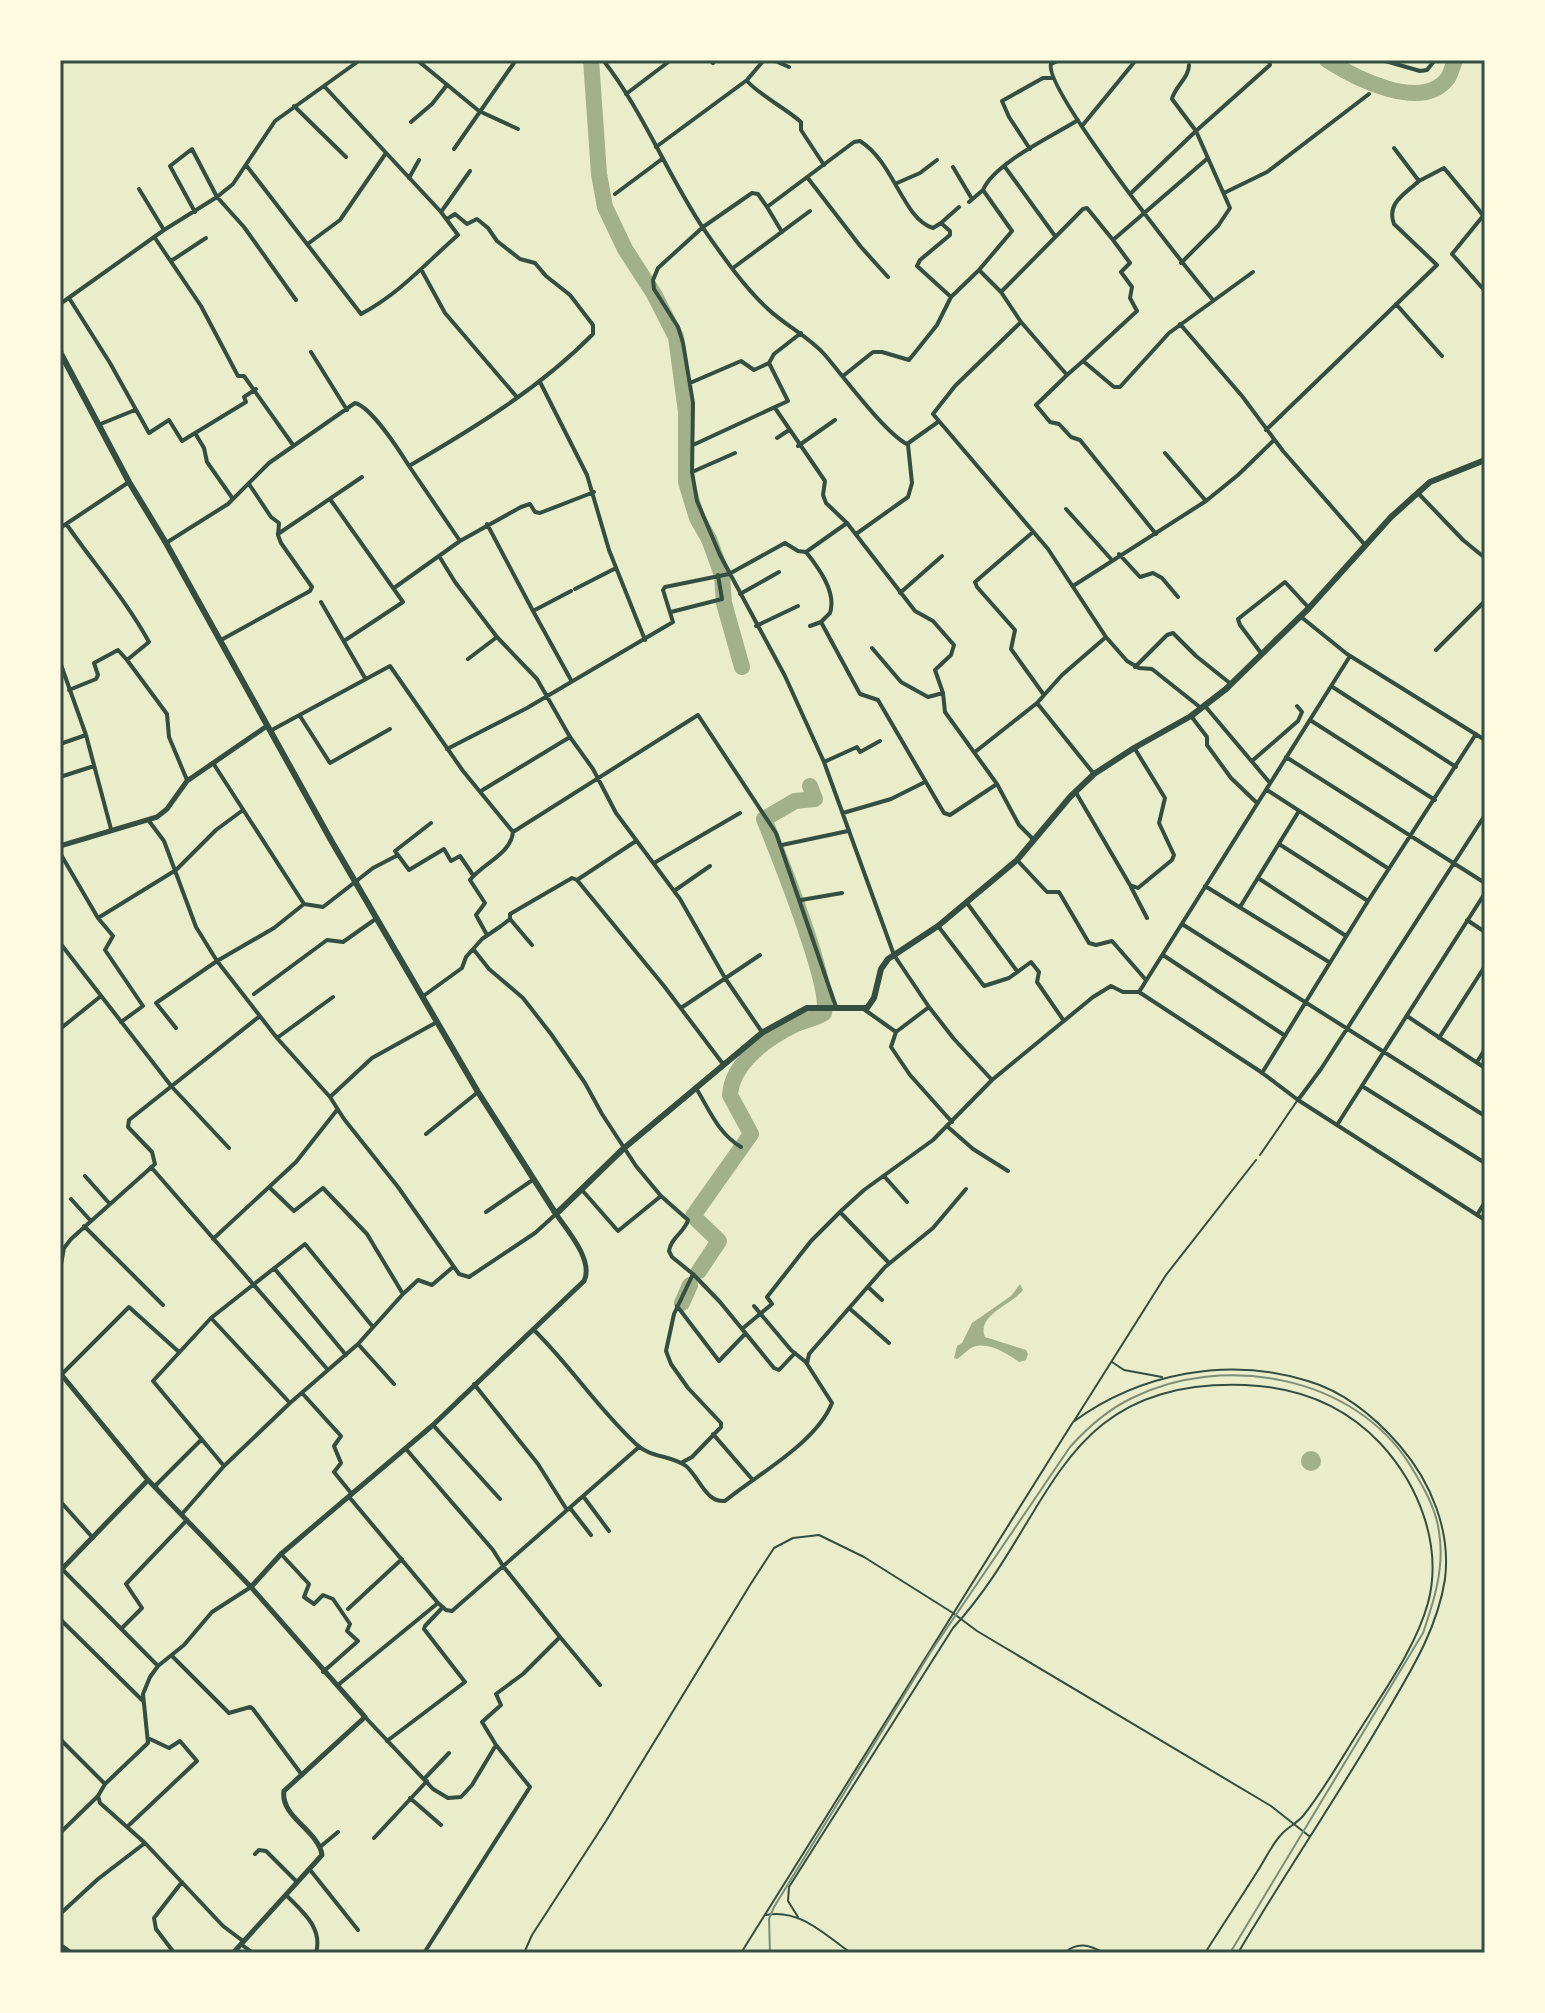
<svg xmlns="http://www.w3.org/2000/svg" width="1545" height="2013" viewBox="0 0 1545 2013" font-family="Inter,sans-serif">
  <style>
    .water { fill: #a3b18a }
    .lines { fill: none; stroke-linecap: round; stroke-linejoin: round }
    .river { stroke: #a3b18a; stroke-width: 16 }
    .service { stroke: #344e41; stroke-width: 2 }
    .minor { stroke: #344e41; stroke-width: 4 }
    .tertiary { stroke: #344e41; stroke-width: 5 }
    .secondary { stroke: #344e41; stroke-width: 6 }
    .tram { stroke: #7c8e77; stroke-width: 2 }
    .neatline { fill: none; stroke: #344e41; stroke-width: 3 }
  </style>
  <rect width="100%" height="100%" fill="#e9edc9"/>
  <path class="water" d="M1020 1284 1023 1290C1012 1305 976 1315 985 1337L1026 1350 1028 1354 1026 1360 1019 1362C1008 1354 988 1341 973 1347 968 1349 962 1356 957 1359L954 1358 957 1346 962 1343 972 1323 1011 1296Z
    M1301 1461a10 10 0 1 1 20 0a10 10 0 1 1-20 0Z"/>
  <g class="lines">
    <path class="river" d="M591 60 599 174 605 207 625 249 654 294 676 337 686 412V482L697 518 709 539 722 575 724 603 742 667
      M1327 60C1355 78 1422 113 1448 78 1451 73 1453 65 1455 60
      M699 1271 719 1241 693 1216 751 1134 730 1095C732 1063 767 1038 794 1025 804 1020 815 1019 824 1013 832 987 777 851 764 819L795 801 815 799 810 786
      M682 1303 690 1285"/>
    <path class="service" d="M1260 1155 1297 1101
      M1112 1362 1124 1370 1162 1377
      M1074 1421 1166 1275 1256 1160
      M766 1915C799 1908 825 1935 851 1953
      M798 1917 788 1901 789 1887 953 1628C1055 1517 1055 1379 1245 1385 1298 1387 1343 1404 1380 1443 1419 1485 1443 1546 1428 1603 1415 1649 1384 1691 1359 1731 1341 1759 1324 1790 1303 1816 1296 1824 1286 1828 1280 1836 1271 1846 1265 1860 1257 1872 1240 1899 1222 1926 1205 1953
      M524 1953 532 1935 606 1821 750 1585 774 1548 793 1538 819 1535 864 1557 953 1613 977 1631 1271 1806 1309 1836
      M741 1953 1073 1422C1140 1373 1228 1356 1308 1381 1345 1392 1375 1417 1400 1446 1431 1482 1451 1531 1445 1579 1437 1632 1407 1677 1381 1722 1335 1800 1284 1875 1238 1953
      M1064 1953C1078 1941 1090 1945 1104 1953"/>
    <path class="minor" d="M417 60 479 111 518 129
      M603 60C643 111 667 174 703 228 722 255 743 286 768 309 786 326 808 336 825 355 843 376 885 433 907 444
      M710 60 713 63
      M1060 60 1051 64C1043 88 1188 271 1213 300
      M1382 60 1420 71 1427 70 1435 60
      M747 81C762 97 784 107 801 122V130L824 165
      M626 94 671 60
      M294 106 346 157
      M411 122 432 104 447 85
      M1082 126 1136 60
      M656 147 747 80 764 60H773L789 67
      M454 149 516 60
      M1030 149 1009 117 1002 101 1043 78H1052
      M246 165 361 314C399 294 426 263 458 235L441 212 324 86
      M953 167 972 199
      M1005 167 1055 236
      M807 177 861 247 888 277
      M409 178 419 160
      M1419 181 1444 168 1479 210 1483 216 1452 254 1485 291
      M897 183 920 173 937 160
      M139 189 164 230
      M1224 193 1267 172 1369 94
      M615 194 662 159
      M1130 194 1196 131 1270 65 1269 60
      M969 202 983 190
      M767 207 782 232
      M195 212 170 166 192 149 217 197 244 227 296 300
      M441 212 470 171
      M941 223 959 207
      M155 238 201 306 238 376H244L293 445
      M309 243 340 220 386 153
      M171 261 206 238
      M1181 263 1218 226 1230 208 1196 131 1172 99C1175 86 1189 78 1189 65
      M733 268 810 211
      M979 270 1012 231 983 190C994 163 1053 136 1078 120
      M422 271 445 313 516 396
      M1001 292 1083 209 1087 208 1113 240
      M951 297 917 266 920 260 950 235V231L941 223 933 228C903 219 894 162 860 141L854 142 767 207 758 194 752 193 703 227 658 268 653 280 654 289 678 327 683 343 693 403 692 472 697 501 720 555 785 676 824 762 894 955 929 1007 954 1039 992 1080
      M69 298 110 363 149 433 169 420 182 441 246 402 244 397 256 389
      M60 304 164 230 217 197 233 184 275 121 360 60
      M1396 304 1442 356
      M1021 322 955 386 933 414 1048 549 1106 637 1127 661 1139 668 1152 669 1201 708
      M1180 324 1242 396 1283 451 1366 546
      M311 352 347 410
      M1083 361 1137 311 1130 298 1132 287 1121 272 1130 263 1113 240 1208 158
      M769 363 774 354 801 333
      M1067 375 1036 405 1050 422 1059 424 1071 437 1080 440 1156 534
      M843 376 873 352H882L909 360 937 325 951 297 979 270 1001 292 1021 322 1067 375 1083 361 1114 387H1120L1169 333 1253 272
      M540 382 587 475 609 550 645 640
      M690 383 741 361 754 370 769 363
      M775 408 825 481 823 495 826 503 847 523 915 611 933 621 954 645 951 655 935 670 943 693 945 712 997 784 1019 825 1034 840
      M98 425 135 410
      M1266 430 1437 265 1394 224C1386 203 1405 194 1419 181L1394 148
      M195 433 204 448 207 462 233 499
      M777 438 789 430
      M907 444 938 422
      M693 445 788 401 769 363
      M798 446 835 420
      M1165 453 1206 501
      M409 466 460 541
      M692 472 735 453
      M1418 493 1463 540 1485 558
      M330 499 403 602 344 641
      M1066 509 1111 559
      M487 524 533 611
      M67 525C94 564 126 600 149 642L127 660 118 650 94 663 98 675 96 679 69 690
      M60 528 129 482
      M1033 532 975 582 977 587 1015 630 1011 649 1044 695
      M278 534 362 477
      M856 534 908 497 912 483 908 445
      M166 543 228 504 269 463 355 403C371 407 399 450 409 466 474 428 540 388 593 334V325L570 295 546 276 535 263 520 259 497 241 488 228 477 219 467 224 455 214 447 219
      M1119 554 1140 577 1153 573 1162 578 1178 597
      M439 556 455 582 497 637 537 679 570 737 593 769 616 813 680 899 725 978 762 1032
      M1073 586 1206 501 1238 475 1274 440
      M394 588 460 541 521 507 530 504 535 512 540 513 594 492
      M575 589 616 568
      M900 593 942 556
      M740 594 779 572
      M321 602 365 678
      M671 612 722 599 718 575
      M1300 616 1347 654 1485 740
      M821 622 830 613C837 592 818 567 806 552L847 523
      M756 626 798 606
      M810 626 821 622 860 694 878 700 944 813 950 815 997 784
      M221 640 310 591 312 587 281 543 278 535 279 523 271 517 249 484
      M872 648 901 682 928 697 943 693
      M1436 650 1485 601
      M1261 653 1240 625 1238 619 1285 582 1309 608
      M1350 656 1139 992 1261 1072 1298 1100 1485 1220
      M468 659 497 637
      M127 660 167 714 169 737 187 780
      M60 662 86 735 111 829
      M1135 667 1167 635 1173 633 1196 656 1231 684
      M571 680 533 611 571 591
      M1331 686 1456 767
      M1037 703 1094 774
      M1205 706 1270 783
      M300 716 330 763 390 729
      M1191 716 1207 737V745L1231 778 1257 803
      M1310 720 1435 800
      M270 731 390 666 463 771 513 832 698 715 776 833 836 1007
      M60 744 86 735
      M447 749 527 708 673 622 663 590 665 587 729 574 785 543 798 551 806 552
      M975 752 1037 703 1062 675 1106 637
      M1286 757 1485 883
      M1252 761 1298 721 1302 712 1297 706
      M824 762 857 747 860 752 880 741
      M213 763 304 904
      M60 777 94 766
      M1267 790 1389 869
      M481 791 570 737
      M1075 791 1130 885 1138 888 1172 860 1174 855 1159 823 1165 798 1135 749
      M843 813 891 799 925 782
      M149 821 164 841 196 927 217 961 277 1038 330 1097 344 1119 398 1187 459 1274 469 1277 535 1233 556 1214
      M1279 844 1368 901
      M782 845 848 831
      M60 853 98 918 113 936 105 950 143 1006 121 1022
      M398 855 395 851 431 823
      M1017 860 1047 892H1059L1089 943 1096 945 1112 941 1146 980
      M654 863 740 813
      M1258 878 1346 936
      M577 880 664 986 723 1064
      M1205 886 1329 962
      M1131 887 1147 918
      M674 891 710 866
      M801 900 842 893
      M967 903 1017 971
      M1240 907 1299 811
      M98 918 176 870 216 830 243 810
      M510 919 532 945
      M1467 920 1485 932
      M1182 924 1485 1116
      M938 926 984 986 1009 978 1031 962 1039 972 1037 982 1064 1021
      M487 935 476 915 485 903 470 880C482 864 511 854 513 832
      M60 943 172 1087 229 1148
      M474 950 489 969 523 998 551 1034 585 1083 602 1114 636 1166 661 1196 688 1220C685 1232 671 1237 669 1251L672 1257 693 1274 674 1314 666 1351 671 1364 688 1388 721 1423V1427L692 1457 681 1463
      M1163 955 1284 1035
      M254 994 327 940 343 942 377 918
      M422 997 462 968 466 957 482 939 501 926 510 919V914L572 878 577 880 636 841
      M929 1007 896 1032 891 1047 910 1075 952 1122
      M681 1008 760 955
      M865 1010 896 1032
      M1407 1016 1485 1068
      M176 1028 156 1003 217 961 274 928 304 904 323 907 373 868 398 855 409 870 444 849 451 861 460 856 473 875
      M60 1029 101 996
      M277 1038 333 997
      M1439 1038 1485 966
      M1477 1062 1485 1049
      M1262 1073 1368 901 1476 734
      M1362 1086 1485 1163
      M696 1088C710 1111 718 1133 741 1147
      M330 1097 372 1058 437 1022
      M1298 1100 1321 1069 1485 815
      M1337 1125 1485 893
      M948 1127 973 1149 1008 1171
      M426 1134 478 1092
      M151 1167 328 1370
      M85 1176 109 1203
      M884 1176 907 1202
      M270 1188 294 1211 323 1188 367 1234 403 1294
      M582 1190 618 1231 661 1196
      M71 1199 90 1220
      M486 1212 534 1179
      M1477 1215 1485 1202
      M84 1226 163 1305
      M213 1239 296 1162 337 1110
      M889 1263 840 1212 842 1210 864 1190 933 1140 992 1080 1093 997 1111 986 1123 992H1139
      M274 1268 346 1355
      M60 1270 64 1248 71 1239 155 1164 152 1152 128 1127 129 1120 260 1016
      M693 1274 720 1302 774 1368 779 1370 795 1353
      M868 1287 882 1300
      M677 1306 719 1361 745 1334
      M754 1306 791 1350 807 1363
      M849 1308 889 1343
      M211 1318 290 1403
      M533 1329C570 1365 598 1409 636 1444 650 1458 671 1455 686 1466 699 1477 706 1503 725 1501 758 1474 816 1443 832 1403L807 1364 809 1354 885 1267 933 1228 966 1189
      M742 1329 772 1304 767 1297 811 1241 840 1212
      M358 1344 394 1384
      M60 1376 129 1307 179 1352
      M474 1384 538 1464 567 1510
      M302 1393 341 1436 334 1446 341 1463 334 1472 351 1493
      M433 1425 500 1499
      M713 1434 752 1479
      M406 1449 493 1550 503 1566 560 1637 523 1674 496 1694 501 1705 482 1722 496 1745 530 1787 424 1953
      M224 1466 153 1381 211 1318 305 1244 373 1327
      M155 1486 201 1440
      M583 1496 609 1531
      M350 1498 438 1603 446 1610 452 1611 639 1447
      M60 1501 93 1538
      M570 1508 591 1535
      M182 1514 224 1466 290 1403 358 1344 403 1294 418 1280 432 1285 453 1267
      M281 1554 309 1584 304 1597 314 1604 323 1595 333 1599 350 1624 347 1631 358 1641 323 1672
      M62 1569 158 1666
      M348 1609 402 1559
      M60 1619 143 1701
      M122 1628 142 1608 126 1584 187 1520
      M560 1637 600 1685
      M172 1656 229 1713 250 1707 253 1709 302 1775
      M338 1685 438 1603
      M365 1717 433 1789 448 1798 461 1797 472 1785 496 1745
      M60 1739 105 1784
      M387 1741 465 1682 424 1629 425 1626 443 1607
      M425 1778 449 1753
      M410 1798 441 1825
      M127 1827 197 1761 180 1741 169 1748 150 1739
      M60 1833 98 1796
      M374 1838 427 1781
      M320 1847 338 1832
      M255 1854 259 1850 266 1851 297 1882
      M311 1871 358 1930
      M287 1896C303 1912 323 1928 316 1953
      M60 1914 98 1879 145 1843
      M243 1941 223 1926 145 1843 100 1803 98 1796 105 1784 148 1743 143 1694 150 1677 158 1666 184 1645 212 1612 251 1587
      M242 1945 253 1953
      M171 1953 172 1950 156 1929 154 1918 182 1882"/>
    <path class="tertiary" d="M60 846 157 817 167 809 187 781 267 726
      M60 1373 148 1480 251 1587 365 1717 284 1791C280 1817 319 1831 322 1855L233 1953
      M60 1571 148 1480
      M251 1587 281 1554 433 1425 584 1281C594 1261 568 1231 556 1214
      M60 1945 71 1953"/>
    <path class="secondary" d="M60 352 129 482 166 543 332 842 478 1092 556 1214 623 1149 763 1032 807 1008H867L874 998 881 969 888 959 938 926 1017 860 1070 797 1094 774 1134 748 1191 716 1226 689 1309 608 1391 517 1430 482 1485 460"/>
    <path class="tram" d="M770 1953 769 1919 774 1907 930 1653 1070 1447C1088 1427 1107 1410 1132 1398 1223 1353 1354 1375 1410 1465 1423 1486 1436 1508 1439 1532 1445 1567 1434 1601 1423 1633L1230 1953"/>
  </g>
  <rect width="1545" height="2013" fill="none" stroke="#fefae0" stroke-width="124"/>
  <rect x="62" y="62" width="1421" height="1889" class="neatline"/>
</svg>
